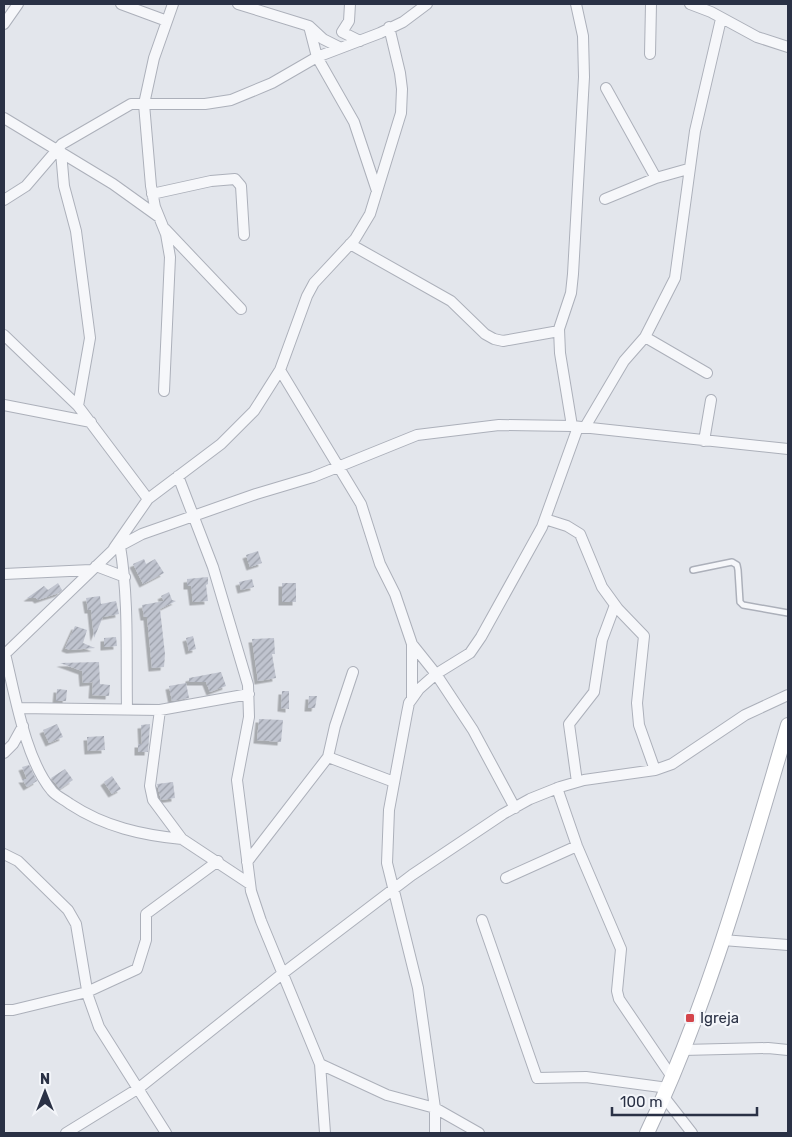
<svg xmlns="http://www.w3.org/2000/svg" width="792" height="1137" viewBox="0 0 792 1137" font-family="Rubik,sans-serif">
  <style>
    .building { fill: url(#building-hatch); filter: url(#shadow) }
    .lines { fill: none; stroke-linecap: round; stroke-linejoin: round }
    .lane-casing { stroke: #acb0ba; stroke-width: 8 }
    .street-casing { stroke: #acb0ba; stroke-width: 12 }
    .secondary-casing { stroke: #acb0ba; stroke-width: 16 }
    .lane { stroke: #f6f7fa; stroke-width: 5 }
    .street { stroke: #f6f7fa; stroke-width: 10 }
    .secondary { stroke: #fff; stroke-width: 14 }
    .poi-dot { fill: #d4454b; stroke: #f3f5f9; stroke-width: 2 }
    .labels { text-anchor: middle; stroke-width: 4.5; stroke-linejoin: round; paint-order: stroke }
    .poi-label { font-size: 15px; fill: #2a3145; stroke: #f3f5f9; text-anchor: start }
  </style>
  <defs>
    <pattern id="building-hatch" width="6" height="6" patternUnits="userSpaceOnUse" patternTransform="scale(1.25)"><rect width="6" height="6" fill="#c0c4cf"/><path d="M-1 1l2-2M0 6l6-6M5 7l2-2" fill="none" stroke="#9ca0aa"/></pattern>
    <filter id="shadow"><feDropShadow dx="-3.5" dy="3.5" stdDeviation="0" flood-color="#0004"/></filter>
  </defs>
  <rect width="100%" height="100%" fill="#e3e6ec"/>
  <path class="building" d="M258 551 262 563 250 567 246 555Z
    M144 559 146 564 155 559 164 573 143 584 133 564Z
    M208 577V584L206 585 208 601 193 602 191 586H187V579Z
    M252 579 254 587 241 590 239 582Z
    M58 583 62 590 59 593 38 600 36 598H27L44 586 48 590Z
    M282 583H296V602H282Z
    M169 592 172 600 176 601 160 609 165 654 164 667 152 668 147 617H144L142 605 164 601 161 596Z
    M100 596 101 604 116 601 119 614 103 617 94 638 91 610H88L86 598Z
    M75 626 87 630 83 643 95 648 70 650 65 648Z
    M193 636 196 649 189 651 186 638Z
    M116 637 117 646 104 647V638Z
    M274 638 275 654H272L276 678 258 681 252 639Z
    M99 662 100 684 110 685 109 696 92 695 93 682 83 683 82 671 60 663Z
    M221 672 226 686 210 692 206 682H189V678Z
    M186 683 189 698 172 701 169 686Z
    M57 689 67 690 66 701H56Z
    M282 691H289V709L281 708Z
    M309 696H317L315 708H308Z
    M259 719 283 720 281 742 257 740Z
    M57 724 63 737 49 743 43 730Z
    M150 724 148 752H138V744H142L141 725Z
    M104 736 105 750 88 751 87 737Z
    M29 765 37 781 27 787 22 779H27L22 767Z
    M65 769 73 780 60 789 51 778Z
    M112 776 121 789 112 794 104 782Z
    M173 782 175 798 161 800 157 784Z"/>
  <g class="lines">
    <g class="lane-casing">
      <path id="lane" d="M693 570 732 562 737 565 738 570 740 602 743 605 788 613"/>
    </g>
    <g class="street-casing">
      <path id="street" d="M121 4 167 21
        M238 4 309 26 323 39 339 47
        M350 4 349 21 342 32 360 41
        M690 4 711 12 757 37 788 47
        M4 24 18 4
        M309 26 317 57 354 122 377 191
        M650 54 651 4
        M606 88 656 178
        M4 118 113 184 159 217
        M61 152 64 186 76 231 90 338 78 406
        M152 194 211 181 235 179 241 186 244 235
        M605 199 656 178 688 169
        M4 200 26 186 62 144 131 104H205L231 100 272 83 317 57 380 33 403 22 427 4
        M165 229 241 309
        M350 244 451 301 485 334 494 339 503 341 559 331
        M4 335 78 406 148 499
        M645 337 707 373
        M280 370 361 504 380 564 395 594 412 644 436 674 473 730 515 808
        M164 391 170 257 166 234 155 207 151 186 144 104 154 58 173 4
        M4 405 91 422
        M572 426 560 353 559 329 571 293 573 274 584 77 583 36 576 4
        M585 427 624 361 645 337 675 278 695 131 721 19
        M704 441 711 400
        M178 476 213 567 248 685 249 717 237 780 251 891 261 921 320 1064 325 1133
        M545 519 567 526 580 534 602 587 618 609 644 636 637 703 639 725 655 770
        M120 546C129 600 126 654 127 709
        M114 548 148 499 221 444 254 411 280 370 307 296 314 283 355 239 370 214 401 113 402 89 400 73 389 27
        M96 566 125 577
        M4 574 91 570
        M5 654C15 694 25 759 52 791 56 796 65 800 70 804 105 827 142 835 182 839
        M4 655 114 549 142 534 256 494 313 477 417 435 499 425 572 426 788 449
        M412 698V645
        M18 708 160 710 249 694
        M160 710 150 786 153 800 182 839 250 884
        M4 753 13 744 23 726
        M328 757 394 782
        M577 782 569 724 594 692 602 640 615 605
        M557 788 577 846 621 949 617 991 619 999 672 1077
        M4 854 18 861 68 910 76 924 88 996 99 1027 166 1133
        M247 862 328 757 335 726 353 672
        M506 878 577 846
        M482 920 537 1078 586 1077 668 1088
        M723 940 788 945
        M4 1010H13L87 992 137 969 146 940V914L218 861
        M683 1050 768 1048 788 1050
        M320 1064 387 1095 435 1108 479 1133
        M664 1097 692 1133
        M66 1133 139 1088 282 974 412 875 503 814 530 799 560 787 584 780 655 770 672 764 745 715 788 695
        M435 1133V1108L418 988 387 863 389 810 407 713 409 703 419 689 436 674 470 653 481 637 542 527 578 427"/>
    </g>
    <g class="secondary-casing">
      <path id="secondary" d="M647 1133C709 1003 747 863 788 725"/>
    </g>
    <use href="#lane" class="lane"/>
    <use href="#street" class="street"/>
    <use href="#secondary" class="secondary"/>
  </g>
  <rect class="poi-dot" x="685" y="1013" width="10" height="10" rx="2.5"/>
  <g class="labels">
    <g class="poi-label">
      <text x="700" y="1023">Igreja</text>
    </g>
  </g>
  <rect width="792" height="1137" fill="none" stroke="#2a3145" stroke-width="10"/>
  <g transform="translate(45 1092)" stroke="#f3f5f9" stroke-width="4" paint-order="stroke">
  <path d="M0-4L9 19L0 12L-9 19Z" fill="#2a3145"/>
  <text y="-8" font-size="14" font-weight="bold" text-anchor="middle" fill="#2a3145">N</text>
  </g>
  <path d="M612 1107v8h145v-8" fill="none" stroke="#2a3145" stroke-width="2.5"/>
  <text x="620" y="1107" font-size="15" fill="#2a3145" stroke="#f3f5f9" stroke-width="4" paint-order="stroke">100 m</text>
</svg>
